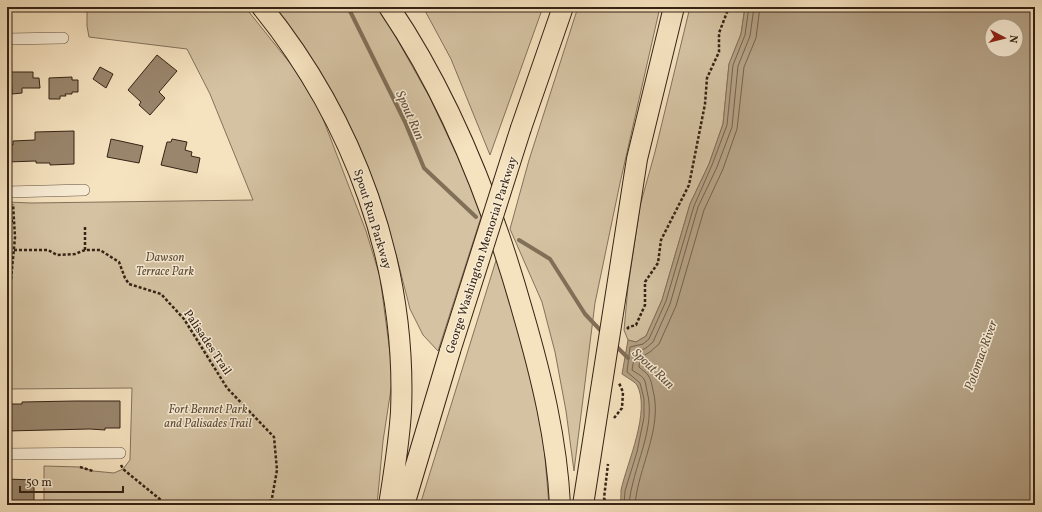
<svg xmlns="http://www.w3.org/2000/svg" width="1042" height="512" viewBox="0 0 1042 512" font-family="Vollkorn,serif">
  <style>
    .green { fill: #d4c2a2; stroke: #84725c }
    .water { fill: #b4a185; stroke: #816f58; fill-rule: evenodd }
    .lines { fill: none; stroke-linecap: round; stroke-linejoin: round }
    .shore { stroke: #74624d; stroke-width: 1 }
    .stream { stroke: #816f58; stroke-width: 4 }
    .building { fill: #99866d; stroke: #352315 }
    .street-casing { stroke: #655340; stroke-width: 12 }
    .highway-casing { stroke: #352315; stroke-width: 22 }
    .path { stroke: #352315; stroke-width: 2.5; stroke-dasharray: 3 2; stroke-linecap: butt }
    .street { stroke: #f8ecd5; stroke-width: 11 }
    .highway { stroke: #f5e2bf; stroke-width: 20 }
    .highway-bridge-casing { stroke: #352315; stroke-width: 22; stroke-linecap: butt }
    .highway-bridge { stroke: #f5e2bf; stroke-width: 20 }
    .labels { text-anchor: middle; stroke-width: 3; stroke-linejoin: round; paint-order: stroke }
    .street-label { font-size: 12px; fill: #352315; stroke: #f8ecd5 }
    .park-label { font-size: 12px; font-style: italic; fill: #5d4b38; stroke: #f8ecd5 }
    .water-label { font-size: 13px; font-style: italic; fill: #614f3c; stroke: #f8ecd5 }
  </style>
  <rect width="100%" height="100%" fill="#f5e2bf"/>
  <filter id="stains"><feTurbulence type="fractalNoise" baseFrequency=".005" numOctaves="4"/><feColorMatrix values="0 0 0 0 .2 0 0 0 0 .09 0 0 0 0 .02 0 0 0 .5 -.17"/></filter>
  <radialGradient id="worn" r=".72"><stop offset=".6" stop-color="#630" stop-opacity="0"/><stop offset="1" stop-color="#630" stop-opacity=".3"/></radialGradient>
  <path class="green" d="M87 7H245L293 67 320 111 366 231 380 277 393 376 383 441 377 505H44V466L80 467 93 471 114 473 123 469 130 460 132 388 7 389V202L31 203 253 200 210 94 187 49 89 37 87 26Z
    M271 7H379L430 98 483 211 438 351 423 335 410 309 397 258 374 189Z
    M423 7H543L490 155 451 59Z
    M578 7H660L620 183 595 303 574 471 566 411 555 352 542 302 510 229 529 160Z
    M690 7H745L741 34 729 64 723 124 709 164 690 204 662 300 646 336 636 342 628 340 624 330 628 287 640 206 655 152Z
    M498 254 527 354 544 446 549 505H420Z"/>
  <path class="water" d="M745 7H1035V505H620C621 500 621 495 621 490 627 463 651 411 637 385 634 381 626 377 622 374L628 340 636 342 646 336 662 300 690 204 709 164 723 124 729 64 741 34ZM992 26H1016V50H992Z"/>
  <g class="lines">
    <path class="shore" d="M624 505 625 491 637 452 644 417V399L640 383 627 372 630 347 643 344 649 339 666 301 694 206 712 165 727 125 733 65 745 35 749 7
      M629 505C632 467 657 429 647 391 646 387 646 383 644 379 641 375 636 373 632 370L635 353 646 348 653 342 670 304 698 207 717 167 732 127 738 66 750 36 754 7
      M635 505C638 467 663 429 653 390 652 385 651 379 648 375 646 372 642 370 639 367L640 358 650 352 659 344 676 306 704 210 723 169 737 129 744 67 756 38 760 7"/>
    <path class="stream" d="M348 7 405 122 424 168 476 217
      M519 240 550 259 585 314 603 333
      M615 345 628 358"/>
  </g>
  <path class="building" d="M157 55 177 71 159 92 165 98 150 115 139 105 141 102 128 90Z
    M100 67 113 74 106 88 93 79Z
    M11 72H33V78H39L40 88H22V93L12 94Z
    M72 77V80H78V92H72V94H65L66 96H60V99H49V78Z
    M74 131V164L50 165V163H36V161L7 162V145H13V141L35 140V132Z
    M111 139 143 146 139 163 107 157Z
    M172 139 187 142 185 150 192 152 191 156 200 158 197 173 161 165 167 142H171Z
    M75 401H120V428H105V430L90 429 7 431V404H22V402Z
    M7 479 34 480V505H7Z"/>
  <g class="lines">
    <g class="street-casing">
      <path id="street" d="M7 39 63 38
        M7 192 84 190
        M7 454 120 453"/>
    </g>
    <g class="highway-casing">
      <path id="highway" d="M262 7C354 121 407 264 401 412 399 443 394 474 389 505
        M389 7C452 100 493 206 523 313 541 375 557 440 560 505
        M521 128 563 7
        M404 505 450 351
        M583 505 637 159 674 7"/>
    </g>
    <path class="path" d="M7 221H13
      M85 227V250
      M14 250H48L57 255 75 254 85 250H100L119 262 125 278 129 284 161 294 184 319 227 388 274 437 277 470 272 498 268 505
      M7 279 11 280 15 237 13 204
      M627 329 629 327 636 325 645 305V282L658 263 661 240 689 185 705 104 707 78 719 52V33L729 7
      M614 418 622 408 623 392 619 383
      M121 465 123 469 129 474 167 505
      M80 467 93 471
      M607 505 604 498 608 464"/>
    <use href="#street" class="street"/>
    <use href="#highway" class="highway"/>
    <g class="highway-bridge-casing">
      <path id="highway-bridge" d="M450 351 521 128"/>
    </g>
    <use href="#highway-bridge" class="highway-bridge"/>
  </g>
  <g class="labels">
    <g class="street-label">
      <text transform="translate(373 219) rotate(73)" y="4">Spout Run Parkway</text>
      <text transform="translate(481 255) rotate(-72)" y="4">George Washington Memorial Parkway</text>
      <text transform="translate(208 342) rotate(56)" y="4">Palisades Trail</text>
    </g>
    <g class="park-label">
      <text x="165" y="261">Dawson<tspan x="165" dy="14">Terrace Park</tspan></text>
      <text x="208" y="413">Fort Bennet Park<tspan x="208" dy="14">and Palisades Trail</tspan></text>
    </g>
    <g class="water-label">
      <text transform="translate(411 115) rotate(66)" y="5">Spout Run</text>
      <text transform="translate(980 355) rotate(-70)" y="5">Potomac River</text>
      <text transform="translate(654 368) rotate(43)" y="5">Spout Run</text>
    </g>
  </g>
  <rect width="1042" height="512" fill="none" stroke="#f5e2bf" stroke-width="24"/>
  <rect x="8" y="8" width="1026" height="496" fill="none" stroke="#352315" stroke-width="2"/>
  <rect x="12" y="12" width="1018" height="488" fill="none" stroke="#352315"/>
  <g transform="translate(1004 38) rotate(97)"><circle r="19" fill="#f8ecd5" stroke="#aa9c88"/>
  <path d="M0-3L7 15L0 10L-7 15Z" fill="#8f2418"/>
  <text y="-6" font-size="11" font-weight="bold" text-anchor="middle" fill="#352315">N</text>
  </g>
  <path d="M20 486v6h103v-6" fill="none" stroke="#352315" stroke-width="2"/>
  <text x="26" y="486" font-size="12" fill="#352315" stroke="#f8ecd5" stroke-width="3" paint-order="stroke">50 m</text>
  <rect width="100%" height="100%" filter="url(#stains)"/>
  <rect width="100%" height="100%" fill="url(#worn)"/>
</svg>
